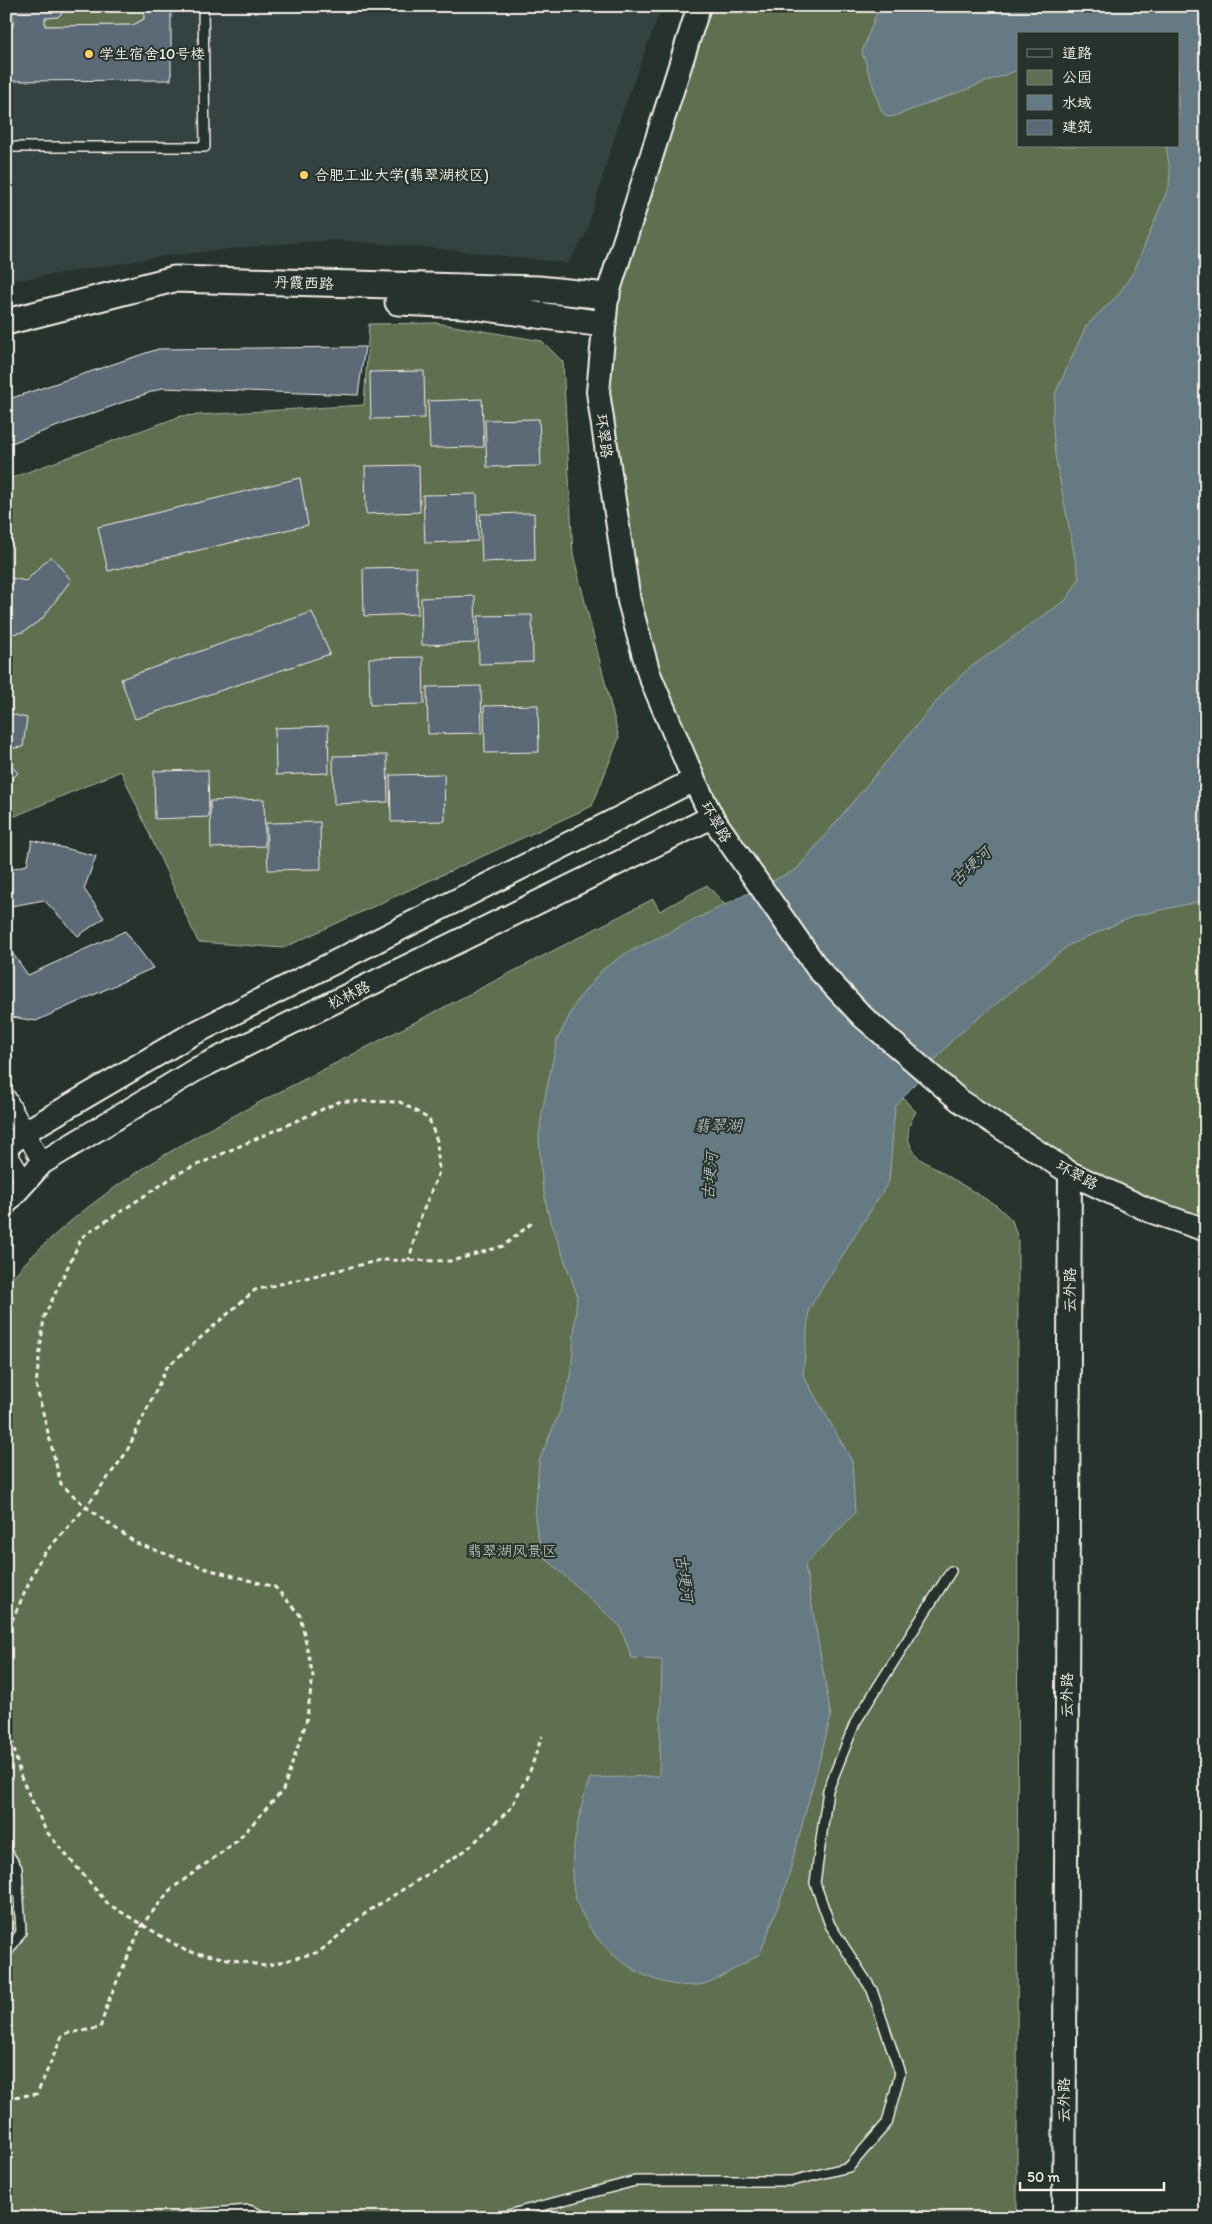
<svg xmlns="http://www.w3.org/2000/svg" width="1212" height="2224" viewBox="0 0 1212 2224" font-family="Itim,'LXGW WenKai TC',sans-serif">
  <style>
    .built { fill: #364343 }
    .green { fill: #5f6f51; stroke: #aab09c; fill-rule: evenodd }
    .water { fill: #667a83; stroke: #9faaab }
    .building { fill: #5c6976; stroke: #f4f1e8 }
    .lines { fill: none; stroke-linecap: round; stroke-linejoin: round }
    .service-casing { stroke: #f4f1e8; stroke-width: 12 }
    .minor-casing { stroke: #f4f1e8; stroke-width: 21 }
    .tertiary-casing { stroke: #f4f1e8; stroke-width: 26 }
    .secondary-casing { stroke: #f4f1e8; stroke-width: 29 }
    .path { stroke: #f4f1e8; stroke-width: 3; stroke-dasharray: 5 4; stroke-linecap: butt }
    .service { stroke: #26332d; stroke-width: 9 }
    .minor { stroke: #26332d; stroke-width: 18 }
    .tertiary { stroke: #26332d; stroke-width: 22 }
    .secondary { stroke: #26332d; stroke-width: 25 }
    .poi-dot { fill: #ffd166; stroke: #26332d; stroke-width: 2 }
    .labels { text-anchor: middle; stroke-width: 4; stroke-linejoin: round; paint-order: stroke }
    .poi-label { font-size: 15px; fill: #f4f1e8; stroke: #26332d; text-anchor: start }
    .street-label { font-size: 15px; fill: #f4f1e8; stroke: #26332d }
    .park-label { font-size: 15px; fill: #b8bdac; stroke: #26332d }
    .water-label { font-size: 16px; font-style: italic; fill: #b4bbbb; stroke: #26332d }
  </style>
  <rect width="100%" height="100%" fill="#26332d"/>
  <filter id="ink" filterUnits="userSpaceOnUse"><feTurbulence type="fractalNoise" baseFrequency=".02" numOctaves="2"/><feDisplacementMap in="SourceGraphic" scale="10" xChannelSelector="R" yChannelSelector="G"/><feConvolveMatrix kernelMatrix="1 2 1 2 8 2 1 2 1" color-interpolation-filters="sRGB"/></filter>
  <g filter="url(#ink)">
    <path class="built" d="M6 6H662L621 115 585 236 567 263 444 249 334 240 264 245 164 256 6 282Z"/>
    <path class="green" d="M65 6H144V19L133 25 45 26V18L58 17 65 10Z
      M699 6H1206V1230L1150 1211 959 1100 737 856 649 674 598 392 603 324ZM1018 34H1178V146H1018Z
      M436 323 542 341 563 362 573 554 619 738 592 806 283 948 198 942 121 771 6 820V480L181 416 364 405 369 324Z
      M707 885 916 1112C905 1130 905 1143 920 1159L997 1206 1012 1220 1018 1239 1017 2218H6V1284C97 1179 222 1122 342 1060 446 1006 549 953 653 899L660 911Z"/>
    <path class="water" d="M879 6H1206V900L1134 916 1069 945 954 1038 895 1107 889 1181 809 1309 803 1375 852 1461 855 1513 805 1565 831 1717 786 1885 760 1954C747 1961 717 1981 703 1984 646 1995 582 1942 573 1886 569 1858 580 1805 590 1778L659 1776 662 1660 632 1658 620 1626 545 1558 538 1537 535 1519 539 1461 560 1411 571 1375 577 1295 548 1213 542 1182 539 1138 542 1112 557 1040 578 999 602 970 625 954 797 869 946 690 968 669 1067 599 1079 579 1055 455 1052 417 1056 392 1086 326 1118 295 1134 271 1169 186 1170 171 1166 146H1178V34H1018V70L892 117 886 116 881 110 862 52Z"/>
    <path class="building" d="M13 6H65V10L58 17 45 18V26L133 25 144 19V6H171V80L6 81V27H13Z
      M365 347 358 395 162 388 6 445V400L158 349Z
      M424 371 425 418 371 419 370 372Z
      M482 399 484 447 430 448 428 401Z
      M539 419 541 466 487 467 485 420Z
      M419 465 420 512 366 514 365 466Z
      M300 478 308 525 108 571 98 527Z
      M477 494 478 541 425 543 423 495Z
      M534 513 535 560 482 562 480 514Z
      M51 556 71 580 42 619 23 632 6 635V577L26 581Z
      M416 567 418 614 364 616 363 568Z
      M475 596 476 643 422 645 421 598Z
      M312 612 330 654 135 719 121 679Z
      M532 615 533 662 479 664 478 616Z
      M423 657 424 704 370 705 369 658Z
      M481 686 482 733 428 734 427 687Z
      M538 705 539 752 485 753 484 706Z
      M6 713 27 718 23 747 6 749Z
      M328 726 329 773 276 775 275 728Z
      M387 755 388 802 334 804 333 756Z
      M6 760 18 773 6 785Z
      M208 770 209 817 155 819 154 771Z
      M444 774 445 821 391 822 390 775Z
      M264 799 265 846 211 848 210 801Z
      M320 822 321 869 268 870 266 823Z
      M32 840 96 856 84 889 104 918 78 936 44 900 6 907V870L27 865Z
      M125 931 153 968 36 1021 6 1016V944L28 975Z"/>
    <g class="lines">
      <g class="service-casing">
        <path id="service" d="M6 147H205L203 6
          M6 1850 17 1868 21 1932 6 1955
          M180 2218 187 2215 249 2210 267 2218
          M497 2218 635 2181H792L849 2167 887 2123 900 2073 872 1990 830 1925 815 1883 828 1790 855 1723 951 1571"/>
      </g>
      <g class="minor-casing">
        <path id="minor" d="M6 1097 42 1163
          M6 1151 25 1182"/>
      </g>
      <g class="tertiary-casing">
        <path id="tertiary" d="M699 6 607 296 598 392 629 601 649 674 694 780 712 817 818 969 863 1017 959 1100 1070 1173 1150 1211 1206 1230
          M6 1147 25 1132 187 1037 694 780
          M6 1203 42 1163 197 1069 712 817
          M1064 2218 1070 1173"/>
      </g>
      <g class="secondary-casing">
        <path id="secondary" d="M398 302 464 305 603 324
          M6 322 174 279 538 289 607 296"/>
      </g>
      <path class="path" d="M8 1629 41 1557 86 1507 126 1453 167 1367 255 1290 381 1260 452 1261 503 1246 532 1223
        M6 1714 20 1775 46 1831 108 1904 186 1951 265 1966 319 1952 367 1912 466 1850 511 1808 530 1771 542 1736
        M6 2098 37 2094 63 2034 100 2028 110 1997 142 1925 170 1890 237 1841 283 1790 306 1723 313 1676 300 1615 275 1587 207 1569 136 1543 86 1507 61 1484 36 1385 44 1317 82 1237 179 1173 341 1101 400 1102 429 1119 437 1141 439 1172 419 1221 409 1260"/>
      <use href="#service" class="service"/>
      <use href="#minor" class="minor"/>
      <use href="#tertiary" class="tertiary"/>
      <use href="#secondary" class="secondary"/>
    </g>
  </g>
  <g class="poi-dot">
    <circle cx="89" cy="54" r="5"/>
    <circle cx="304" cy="175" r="5"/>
  </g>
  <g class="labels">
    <g class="poi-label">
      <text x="99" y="59">学生宿舍10号楼</text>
      <text x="314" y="180">合肥工业大学(翡翠湖校区)</text>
    </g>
    <g class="street-label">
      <text transform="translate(304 283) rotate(2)" y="5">丹霞西路</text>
      <text transform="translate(604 436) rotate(82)" y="5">环翠路</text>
      <text transform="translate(716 822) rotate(60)" y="5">环翠路</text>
      <text transform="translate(349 995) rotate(-26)" y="5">松林路</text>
      <text transform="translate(1077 1175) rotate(29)" y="5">环翠路</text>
      <text transform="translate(1070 1290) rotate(-90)" y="5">云外路</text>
      <text transform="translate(1067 1695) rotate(-90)" y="5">云外路</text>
      <text transform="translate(1064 2100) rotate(-90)" y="5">云外路</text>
    </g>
    <g class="park-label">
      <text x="512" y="1556">翡翠湖风景区</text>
    </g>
    <g class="water-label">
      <text transform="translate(970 866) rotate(-43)" y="6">古埂河</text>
      <text x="718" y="1131">翡翠湖</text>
      <text transform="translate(709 1176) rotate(-85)" y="6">古埂河</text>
      <text transform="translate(685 1578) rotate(82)" y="6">古埂河</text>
    </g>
  </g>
  <rect width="1212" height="2224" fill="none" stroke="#26332d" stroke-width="25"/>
  <rect x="12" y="12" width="1187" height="2199" fill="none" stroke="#f4f1e8" stroke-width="2" filter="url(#ink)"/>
  <rect x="1017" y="32" width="162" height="115" fill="#26332d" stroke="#787f78"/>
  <rect x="1027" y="49" width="25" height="8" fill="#26332d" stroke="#787f78"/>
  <text x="1062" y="58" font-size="15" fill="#f4f1e8">道路</text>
  <rect x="1027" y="70" width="25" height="15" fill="#5f6f51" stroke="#787f78"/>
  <text x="1062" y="82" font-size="15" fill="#f4f1e8">公园</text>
  <rect x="1027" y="95" width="25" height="15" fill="#667a83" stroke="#787f78"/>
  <text x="1062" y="108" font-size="15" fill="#f4f1e8">水域</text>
  <rect x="1027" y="120" width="25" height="15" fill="#5c6976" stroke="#787f78"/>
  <text x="1062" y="132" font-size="15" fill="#f4f1e8">建筑</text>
  <path d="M1020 2182v8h144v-8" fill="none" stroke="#f4f1e8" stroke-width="2.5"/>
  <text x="1027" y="2182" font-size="15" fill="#f4f1e8" stroke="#26332d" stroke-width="4" paint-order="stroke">50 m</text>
</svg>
